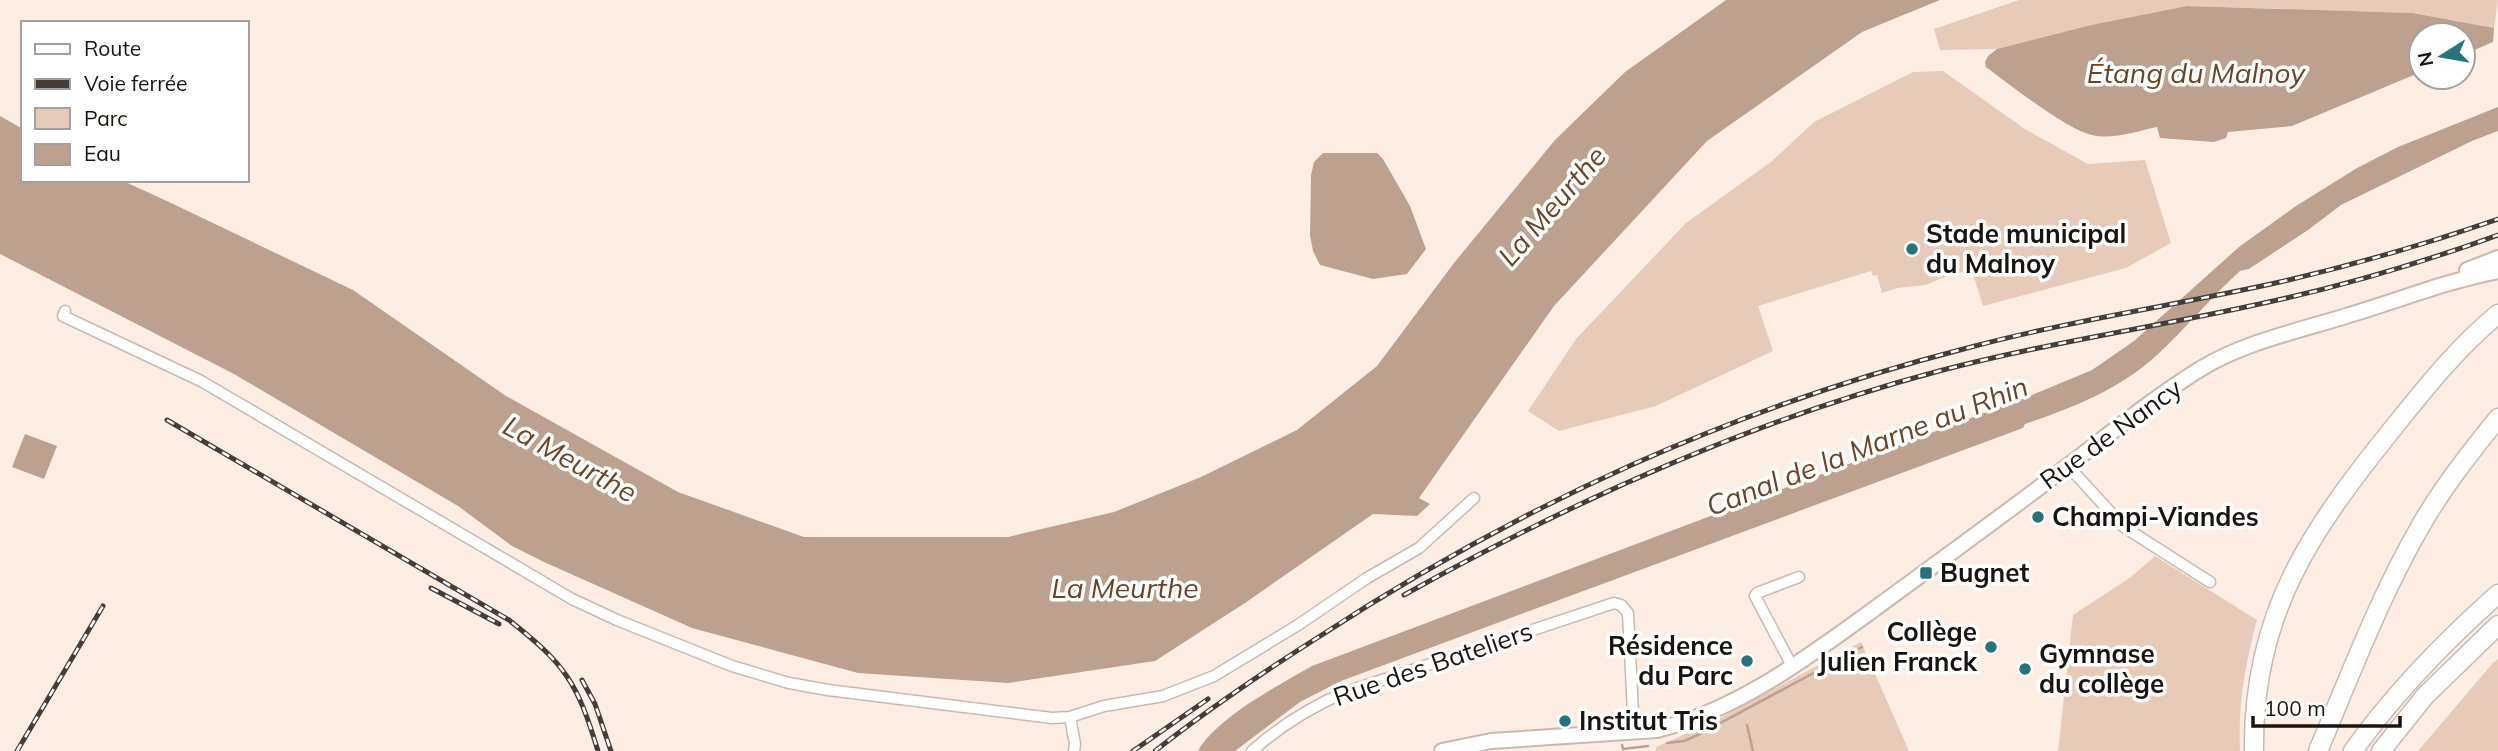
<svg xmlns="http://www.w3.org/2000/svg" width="2498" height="751" viewBox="0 0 2498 751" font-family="Mulish,sans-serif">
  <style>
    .green { fill: #e6cbbb }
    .water { fill: #bca190 }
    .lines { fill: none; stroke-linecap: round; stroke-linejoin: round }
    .stream { stroke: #bca190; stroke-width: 2.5 }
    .minor-casing { stroke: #c8bab1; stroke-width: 13 }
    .secondary-casing { stroke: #c8bab1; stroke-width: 18 }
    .motorway-casing { stroke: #c8bab1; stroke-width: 21 }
    .minor { stroke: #fff; stroke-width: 10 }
    .secondary { stroke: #fff; stroke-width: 14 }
    .motorway { stroke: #fff; stroke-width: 18 }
    .rail-casing { stroke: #443d39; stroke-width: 5 }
    .rail { stroke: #fff; stroke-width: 2.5; stroke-dasharray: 8; stroke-linecap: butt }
    .poi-dot { fill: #287278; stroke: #fff; stroke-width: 2.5 }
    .labels { text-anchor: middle; stroke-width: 7; stroke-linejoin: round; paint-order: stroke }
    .poi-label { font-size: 26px; font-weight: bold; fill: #191411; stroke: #fff; text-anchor: start }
    .street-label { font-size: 26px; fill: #191411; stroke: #fff }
    .water-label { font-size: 28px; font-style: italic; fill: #6d4328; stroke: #fff }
  </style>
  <rect width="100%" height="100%" fill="#fdeee5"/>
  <path class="green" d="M2019 0H2498L2494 28 2413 13 2188 6 2091 25 1997 49 1940 50 1934 29Z
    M1943 71 2025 129 2088 164 2145 160 2171 243 2126 268 1983 306 1971 268 1953 276 1952 274 1926 285 1897 288 1882 293 1877 275 1873 276 1871 271 1758 306 1773 351 1656 406 1559 431 1528 411 1576 339 1686 223 1772 161 1814 122 1913 72Z
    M2155 556 2257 620C2245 665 2238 704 2240 751H2058L2073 615 2131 577Z
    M1861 642 1909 751H1656V747L1713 722Z
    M2498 659V751H2418L2492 664Z"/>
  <path class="water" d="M1726 0H1940L1862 32 1707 141 1554 306 1419 498 1430 504 1417 516 1373 514 1245 603 1155 661 1008 683 858 673 692 628 544 562 512 546 458 506 234 374 0 254V116L23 129V180H121L169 202 353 290 506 396 678 492 804 537H1008L1114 512 1201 477 1297 430 1377 366 1454 263 1555 140 1625 72Z
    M2187 6 2413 13 2494 28 2493 42 2463 55V35H2421V72L2292 126 2228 132 2226 138 2214 142 2160 138 2157 127C2138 131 2112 140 2092 135 2067 130 2009 84 1986 67L1985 62 1988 56 1997 49 2091 25Z
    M2498 107V131L2472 141 2341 205 2308 230 2249 269 2240 271C2211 297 2186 328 2157 355 2119 390 2072 408 2025 424L2023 428 1341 681 1300 702 1235 751H1198C1216 718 1279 685 1312 666L2032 395 2092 370 2134 341 2239 247 2296 206 2357 168 2398 147Z
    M1323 153H1377L1383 159 1410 206 1426 249 1407 274 1373 279 1320 265 1313 251 1310 235 1311 175 1314 162Z
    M25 434 57 446 44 479 12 467Z"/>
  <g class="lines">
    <path class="stream" d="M1747 725 1753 751
      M1667 743 1684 741 1700 734 1862 647
      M1622 745 1623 749 1648 746"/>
    <g class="minor-casing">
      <path id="minor" d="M65 311 63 316 201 381 572 599 617 620 732 666 789 683 828 690 1052 718 1070 717 1104 706 1163 696 1214 676 1298 625 1367 578 1419 548 1474 498
        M2068 466 2124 527 2210 582
        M1792 666 1755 596 1757 593 1799 577
        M1070 717 1075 744 1074 751
        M1252 751C1279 727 1309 708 1343 693L1614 603 1621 605 1628 613 1634 732"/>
    </g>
    <g class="secondary-casing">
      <path id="secondary" d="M2467 270 2498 258
        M1442 751 1491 741 1657 730C1737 710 1807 658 1873 610 1937 563 2002 516 2065 468 2110 434 2153 398 2202 368 2245 342 2298 331 2346 316 2397 301 2446 281 2498 271"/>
    </g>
    <g class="motorway-casing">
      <path id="motorway" d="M2254 751C2252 614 2311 530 2394 427 2426 387 2458 347 2498 314
        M2318 751C2350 676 2379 598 2420 527 2442 488 2470 453 2498 418
        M2353 751C2395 692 2444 642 2498 594
        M2381 751 2425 696 2498 625"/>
    </g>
    <use href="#minor" class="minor"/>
    <use href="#secondary" class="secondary"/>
    <use href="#motorway" class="motorway"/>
    <g class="rail-casing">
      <path id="rail" d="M167 420 509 620C566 665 577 682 598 751
        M431 588 499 624
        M1404 595C1574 500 1751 421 1939 371 2046 343 2156 327 2264 303 2343 286 2421 263 2498 235
        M582 680 595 704 611 751
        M17 751 103 606
        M1133 751 1208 699
        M1155 751C1207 710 1262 673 1317 638 1524 503 1732 408 1971 347 2073 320 2177 305 2280 282 2354 265 2426 244 2498 219"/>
    </g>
    <use href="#rail" class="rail"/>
  </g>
  <g class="poi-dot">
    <circle cx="1912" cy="249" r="7"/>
    <circle cx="2038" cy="517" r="7"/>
    <rect x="1919" y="566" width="14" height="14" rx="3.5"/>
    <circle cx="1991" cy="647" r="7"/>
    <circle cx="1747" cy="661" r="7"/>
    <circle cx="2025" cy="669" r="7"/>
    <circle cx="1565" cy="721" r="7"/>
  </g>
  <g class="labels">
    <g class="poi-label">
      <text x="1926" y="243">Stade municipal<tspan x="1926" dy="30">du Malnoy</tspan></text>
      <text x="2052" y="526">Champi-Viandes</text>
      <text x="1940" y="582">Bugnet</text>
      <text x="1977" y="641" text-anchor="end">Collège<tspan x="1977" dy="30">Julien Franck</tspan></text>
      <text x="1733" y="655" text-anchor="end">Résidence<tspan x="1733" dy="30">du Parc</tspan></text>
      <text x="2039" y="663">Gymnase<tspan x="2039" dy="30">du collège</tspan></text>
      <text x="1579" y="730">Institut Tris</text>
    </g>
    <g class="street-label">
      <text transform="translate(2111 434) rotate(-36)" y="9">Rue de Nancy</text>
      <text transform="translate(1433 664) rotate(-19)" y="9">Rue des Bateliers</text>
    </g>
    <g class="water-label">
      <text x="2196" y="83">Étang du Malnoy</text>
      <text transform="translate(1552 206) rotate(-49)" y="10">La Meurthe</text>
      <text transform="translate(1867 446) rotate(-21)" y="10">Canal de la Marne au Rhin</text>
      <text transform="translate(570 459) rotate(29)" y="10">La Meurthe</text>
      <text x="1125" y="598">La Meurthe</text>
    </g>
  </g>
  <rect x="21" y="21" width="228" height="161" fill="#ffffff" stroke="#a3a1a0" stroke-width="2"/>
  <rect x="35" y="44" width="35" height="10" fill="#ffffff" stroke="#a3a1a0" stroke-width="2"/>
  <text x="84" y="56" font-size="21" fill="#191411">Route</text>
  <rect x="35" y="79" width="35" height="10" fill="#443d39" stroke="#a3a1a0" stroke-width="2"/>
  <text x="84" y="91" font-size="21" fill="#191411">Voie ferrée</text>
  <rect x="35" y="108" width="35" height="21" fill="#e6cbbb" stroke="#a3a1a0" stroke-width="2"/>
  <text x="84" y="126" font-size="21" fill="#191411">Parc</text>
  <rect x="35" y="144" width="35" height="21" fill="#bca190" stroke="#a3a1a0" stroke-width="2"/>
  <text x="84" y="161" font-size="21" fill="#191411">Eau</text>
  <g transform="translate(2442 56) rotate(259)"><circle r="33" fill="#ffffff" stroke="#a3a1a0" stroke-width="2"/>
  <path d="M0-5L12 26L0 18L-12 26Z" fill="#287278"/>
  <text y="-10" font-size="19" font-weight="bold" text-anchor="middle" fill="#191411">N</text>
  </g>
  <path d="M2253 716v10h147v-10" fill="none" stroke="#191411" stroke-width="3.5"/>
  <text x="2264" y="716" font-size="21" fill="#191411" stroke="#ffffff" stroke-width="5" paint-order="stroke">100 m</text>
</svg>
